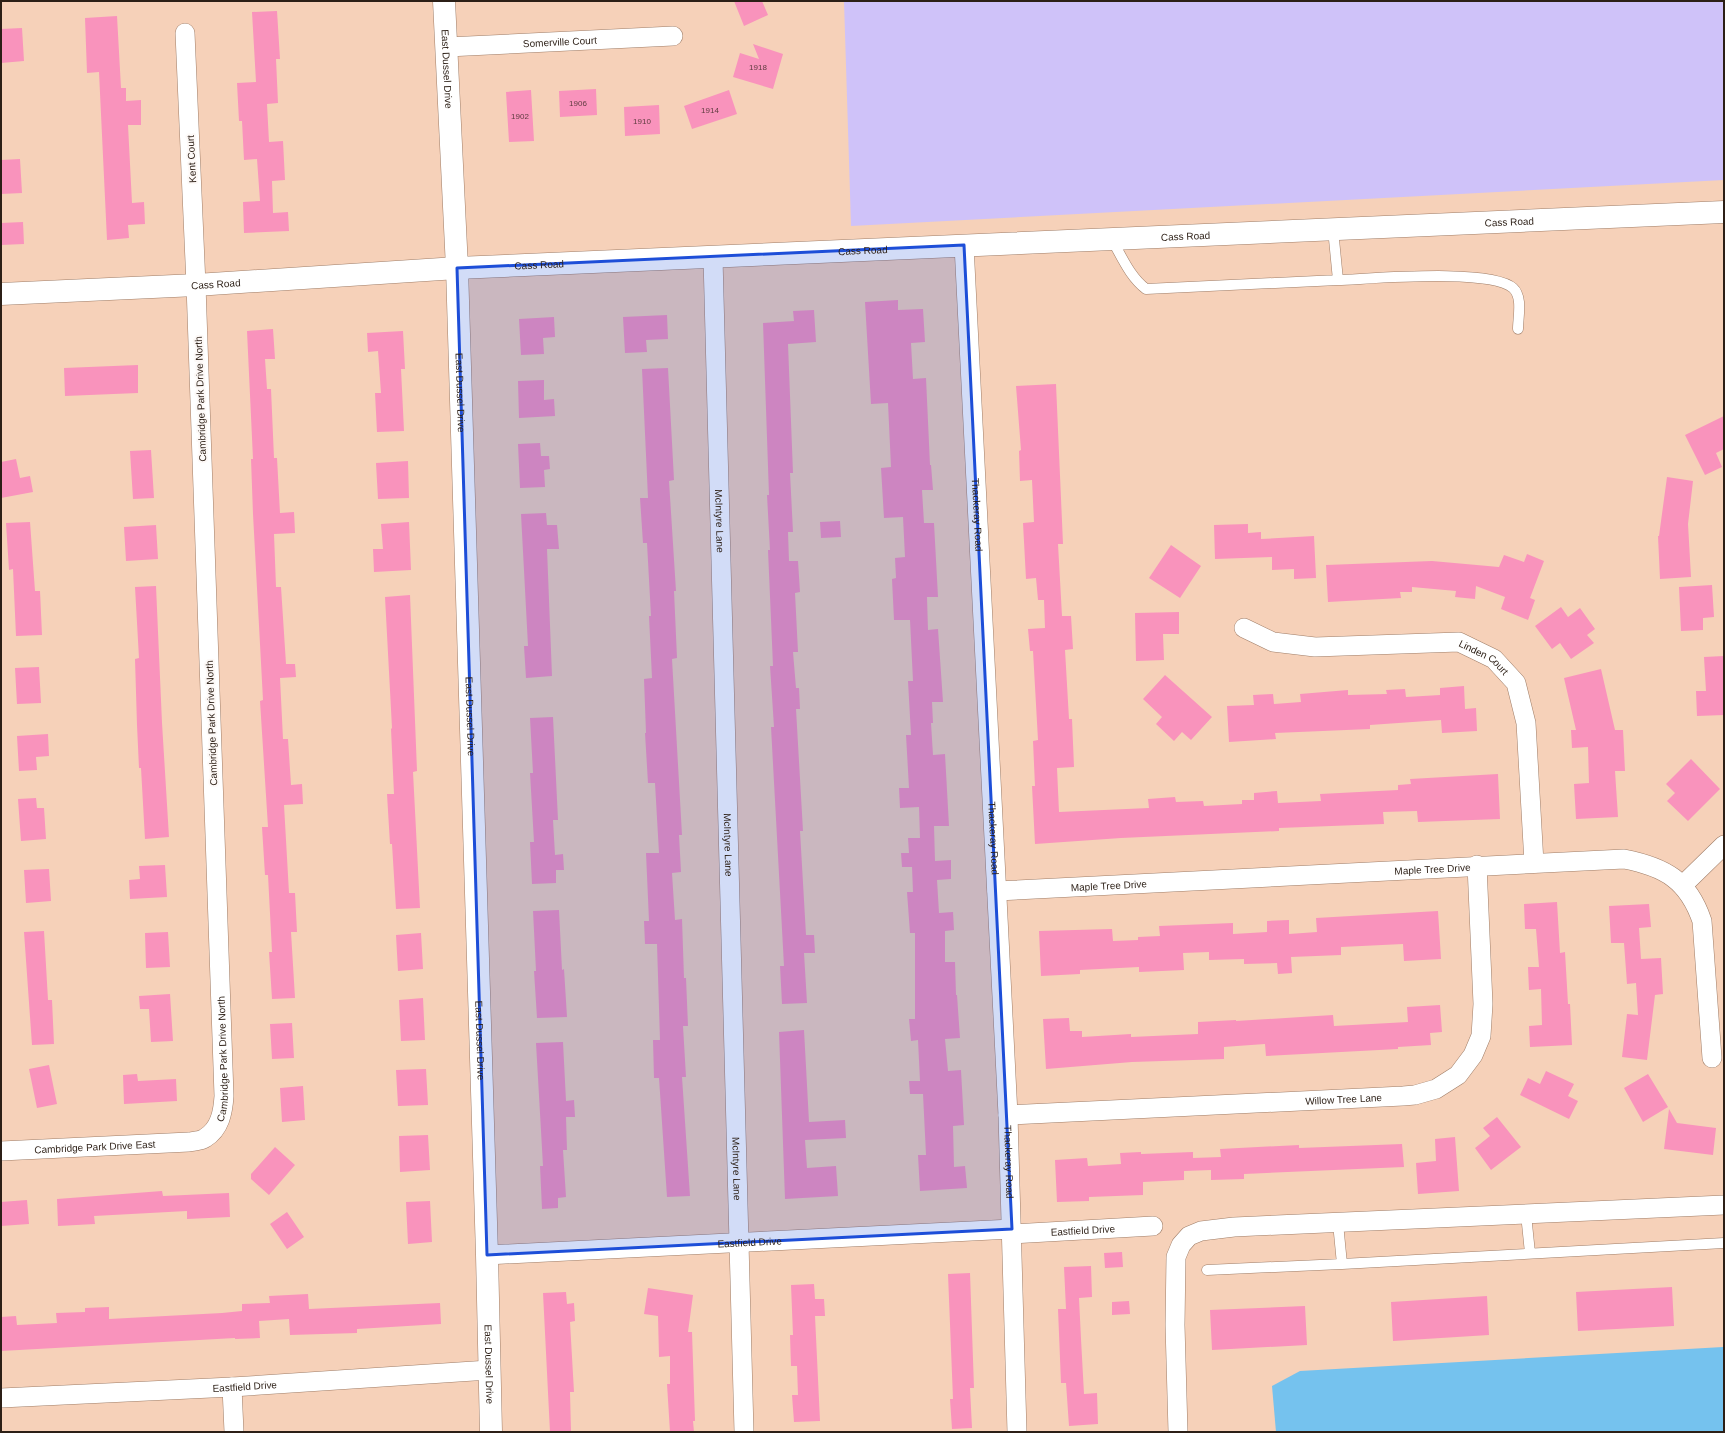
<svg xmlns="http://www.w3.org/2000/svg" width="1725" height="1433" viewBox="0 0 1725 1433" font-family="Helvetica,sans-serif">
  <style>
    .green { fill: #cfc2f9 }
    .water { fill: #75c2ee }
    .building { fill: #f993bc }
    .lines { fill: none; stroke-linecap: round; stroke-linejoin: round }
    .lane-casing { stroke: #9f7d67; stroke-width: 11 }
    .street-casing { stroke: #9f7d67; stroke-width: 20 }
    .secondary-casing { stroke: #9f7d67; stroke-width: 23 }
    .lane { stroke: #fff; stroke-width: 10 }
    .street { stroke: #fff; stroke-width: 19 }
    .secondary { stroke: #fff; stroke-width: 22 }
    .marked { fill: #1d4ed8; fill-opacity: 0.2; stroke: #1d4ed8; stroke-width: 3; stroke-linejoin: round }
    .labels { text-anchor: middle; stroke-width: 4; stroke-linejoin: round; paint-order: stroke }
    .number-label { font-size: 8px; fill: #5f3c40 }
    .street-label { font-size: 10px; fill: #2c1f16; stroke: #fdf9f7 }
  </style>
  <rect width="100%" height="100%" fill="#f6d1b9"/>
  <path class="green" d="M844 1H1724V180L851 226Z"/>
  <path class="water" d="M1723 1347 1724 1432H1276L1272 1386 1300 1371Z"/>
  <path class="building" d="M734 1H762L768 15 744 26Z
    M277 11 280 59H276L278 103 267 104 269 142 283 141 285 180 272 181 273 213 288 212 289 231 244 233 243 202 260 201 257 159 244 160 242 121H239L237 83 256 82 252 12Z
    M117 16 121 88H126V101L141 100V125H128L132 203 144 202 145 224 128 225 129 238 107 240 99 72 87 73 85 18Z
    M22 28 24 61 1 63V29Z
    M753 44 783 54 773 89 733 77 740 53 759 59Z
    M596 89 597 115 560 117 559 91Z
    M531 90 534 141 509 142 506 92Z
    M729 90 737 114 692 129 684 106Z
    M659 105 660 134 625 136 624 107Z
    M20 159 22 193 1 194V160Z
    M23 222 24 244 1 245V223Z
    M898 300V310L923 309 925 342 911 343 913 379 926 378 930 465H931L933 490H922L924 523H934L938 597H927L928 630 938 629 943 702H932L933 723H931L933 755 945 754 949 826H934L935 861 951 860V879L937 880 939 913 953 912 954 930 945 931V962H955L956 995H957L960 1038 945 1039 948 1071 961 1070 964 1125 953 1126 954 1167 965 1166 967 1188 920 1191 918 1155H926L923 1094H910L909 1081H920L918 1040 911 1041 909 1019H915V933H910L907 892H913L912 867H902L901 853H909L908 838H920L919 807 900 808 899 788H909L906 735H911L908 681H913L910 620H894L892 579 896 578 895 558 905 557 903 517 884 518 881 468 891 467 888 403 871 404 865 302Z
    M814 310 816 342 788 344 793 473H790L793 532H788L789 561H798L800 592 795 593 798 652H793L796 688H799L800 709H796L803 831H800L806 935H814L815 953H804L807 1003 782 1004 780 966H784L771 727H774L770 666H773L768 550H770L767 495H769L763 323 794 321 793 311Z
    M667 315 668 339 646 340 647 352 625 353 623 317Z
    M554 317 555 337 543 338 544 354 521 355 519 319Z
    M273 329 275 359H265L267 389H271L274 458H277L280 513 294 512 295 533 274 534 276 587H281L286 664H295L296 677 280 678 283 739H288L291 785 302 784 303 804 284 805 289 893H295L297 932H291L295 998 272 999 269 952H272L268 875H265L262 827H268L260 701 263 700 253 514 251 459H253L247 331Z
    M403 331 405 369H401L404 431 377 432 375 393H381L378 351 368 352 367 333Z
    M138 365V393L65 396 64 368Z
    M668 368 674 480 669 481 676 591H674L677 658 672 659 682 835H679L681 872 672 873 675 920 682 919 684 978H686L688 1026H683L686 1077H682L690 1196 667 1197 659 1078H654L653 1040H660L657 944H645L644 921H649L646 853H659L655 783H648L645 733H646L644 679 652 678 649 616H651L647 543H643L640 498H648L642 369Z
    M544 380V400L554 399 555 416 519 418 518 381Z
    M1056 384 1063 544H1058L1062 616H1071L1073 649 1065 650 1069 719H1072L1074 767 1057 768 1059 812 1149 808 1148 799 1175 797 1176 802 1203 801 1204 806 1242 804V800H1254V793L1277 791 1278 803 1321 801 1320 794 1398 790V785L1411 784 1410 779 1498 774 1500 819 1418 822 1417 811 1383 812 1384 824 1279 828V831L1121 838 1035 844 1032 786H1035L1033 741 1038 740 1033 651H1030L1028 629 1045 628 1044 600H1038L1036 578 1026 579 1023 523 1034 522 1032 480 1020 481 1019 451 1021 450 1016 386Z
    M1724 416V449L1716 453 1722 467 1705 475 1685 435Z
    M540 443 541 456H549L550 469 544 470 545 487 520 488 518 444Z
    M151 450 154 498 133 499 130 451Z
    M16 459 20 478 30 476 33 492 1 498V462Z
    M408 461 409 498 378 499 376 463Z
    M1667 477 1693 481 1688 524 1691 577 1660 579 1658 536H1659Z
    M546 513 547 525H557L559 549H547L552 676 526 678 524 646H528L521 514Z
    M840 521 841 537 821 538 820 522Z
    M30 522 35 591H40L42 635 16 636 13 569 9 570 6 523Z
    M409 522 411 570 374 572 373 549H383L381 524Z
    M1248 524V533L1261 532V539L1314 536 1316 578 1294 579V569L1272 570V557L1215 559 1214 525Z
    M156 525 158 559 126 561 124 527Z
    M1171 545 1201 566 1180 598 1149 578Z
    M1527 554 1544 561 1530 598 1535 600 1528 620 1501 609 1505 597 1476 586 1475 599 1455 597 1456 591 1412 587V592H1400L1401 598 1328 602 1326 565 1432 561 1499 567 1504 555 1524 562Z
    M1712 585 1714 617 1703 618V630L1681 631 1679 587Z
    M156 586 162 723 169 837 145 839 141 768H139L137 725 135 659 139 658 135 587Z
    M410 595 417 771 413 772 420 908 396 909 392 844H390L387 794H394L391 729 392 728 385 597Z
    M1561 607 1568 617 1580 608 1595 629 1587 635 1594 643 1571 659 1560 643 1552 649 1535 626Z
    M1179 612V634H1163L1164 660 1136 661 1135 613Z
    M1724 656V715L1697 716 1696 691H1706L1704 657Z
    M39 667 41 703 17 704 15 668Z
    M1601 669 1615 730H1623L1625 771H1615L1618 817 1576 819 1574 784 1589 783 1588 747 1572 748 1571 730H1576L1564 678Z
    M1165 675 1212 717 1191 740 1182 732 1174 741 1156 724 1162 717 1143 699Z
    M1464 686 1465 709 1476 708 1477 731 1442 733 1441 720 1370 725V729L1275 733 1276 739 1229 742 1227 706 1254 705 1253 695 1273 694 1274 704 1301 702 1300 694 1348 690V695L1387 694 1386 690 1405 689 1406 697 1440 695V688Z
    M553 717 558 820H553L555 855 563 854 564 870H556V883L532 884 530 842H534L530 773H533L530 718Z
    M48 734 49 756 36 757 37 770 19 771 17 736Z
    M1691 759 1720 789 1688 821 1667 801 1675 793 1666 784Z
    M36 798 37 808H44L46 839 21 841 18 799Z
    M165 865 167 897 130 899 129 880 140 879 139 866Z
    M49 869 51 901 26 903 24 870Z
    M1557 902 1560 953 1565 952 1568 1004H1570L1572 1045 1530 1047 1529 1026 1542 1025 1541 989 1529 990 1528 967H1539L1536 929H1525L1524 904Z
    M1649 904 1651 927 1639 928 1641 959 1661 958 1663 994 1655 995 1647 1060 1622 1057 1627 1014 1638 1015 1636 983 1627 984 1624 943H1611L1609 906Z
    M559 910 562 970 564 969 567 1017 537 1018 534 971H536L533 911Z
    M1438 911 1441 959 1404 961 1403 944 1341 947V955L1291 957 1292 973 1278 974 1277 963 1244 964V959L1209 960V952L1183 953 1184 970 1139 972V967L1080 970V974L1041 976 1039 931 1112 929 1113 941 1138 940V937L1160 936 1159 926 1233 923V934L1267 932V921L1289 920V934L1317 932 1316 918Z
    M44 931 48 1000H52L54 1044 32 1045 24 932Z
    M168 932 170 967 146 968 145 933Z
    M421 933 423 969 398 971 396 935Z
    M170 994 173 1041 151 1042 149 1009H140L139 996Z
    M423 998 425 1040 401 1041 399 1000Z
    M1440 1005 1442 1032 1430 1033 1431 1045 1398 1047V1049L1266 1056 1265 1044 1237 1046 1224 1047V1059L1132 1062 1046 1069 1043 1019 1069 1018 1070 1031H1082V1037L1131 1034V1037L1198 1034V1022L1236 1020V1021L1333 1015 1334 1026 1408 1022 1407 1007Z
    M292 1023 294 1058 272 1059 270 1024Z
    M804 1030 809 1122 845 1120 846 1138 805 1140 807 1168 836 1166 838 1196 785 1199 779 1032Z
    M563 1042 566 1101 574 1100 575 1117H566L567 1150H563L566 1197 558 1198V1208L542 1209 540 1166H543L536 1043Z
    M49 1065 57 1104 37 1108 29 1069Z
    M426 1069 428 1105 398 1106 396 1070Z
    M1546 1071 1574 1084 1568 1096 1578 1101 1569 1119 1520 1095 1528 1078 1540 1084Z
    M137 1074 138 1081 176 1079 177 1101 124 1104 123 1075Z
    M1648 1074 1668 1107 1643 1122 1624 1088Z
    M303 1086 305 1120 282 1122 280 1088Z
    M1669 1109 1677 1123 1716 1128 1713 1155 1664 1149Z
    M1497 1117 1521 1147 1491 1170 1475 1148 1490 1136 1483 1128Z
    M428 1135 430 1170 400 1172 399 1136Z
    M1455 1137 1459 1191 1418 1194 1416 1163 1436 1161 1435 1139Z
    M1402 1144 1404 1167 1244 1174V1179L1211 1180V1170L1184 1171V1180L1143 1182V1195L1089 1197V1201L1057 1202 1055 1160 1087 1158 1088 1166 1121 1164 1120 1153 1141 1152V1154L1193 1152V1158L1221 1157 1220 1149 1299 1145V1148Z
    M275 1147 295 1165 269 1195 251 1179V1174Z
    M162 1191 163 1196 229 1193 230 1217 187 1219V1211L94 1216 95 1224 58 1226 57 1199Z
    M27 1200 29 1224 1 1226V1202Z
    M430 1201 432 1242 408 1244 406 1202Z
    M287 1212 304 1237 287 1249 270 1224Z
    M1122 1252 1123 1267 1105 1268 1104 1253Z
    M1091 1266 1092 1297 1079 1298 1081 1339 1084 1394 1097 1393 1098 1424 1069 1426 1066 1383H1061L1058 1309H1066L1064 1267Z
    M970 1273 974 1388H970L972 1428 952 1429 950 1399H953L948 1274Z
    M814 1284 815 1299H824L825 1316H815L820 1421 794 1422 792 1395H798L797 1366H791L790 1335H793L791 1285Z
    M1672 1287 1674 1326 1578 1331 1576 1292Z
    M648 1288 693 1295 688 1332H692L695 1421H693L694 1432H670L667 1384H670V1356L659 1357 658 1316 644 1314Z
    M566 1292 567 1304 574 1303 575 1321 570 1322 574 1392H570L571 1432H550L543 1293Z
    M308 1294 309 1309 440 1303 441 1324 357 1329V1333L290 1335 289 1319 259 1321 260 1338 235 1339V1338L1 1351V1317L16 1316 17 1325 57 1323 56 1313 85 1312V1308L109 1307V1319L222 1313 242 1311V1304L270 1303 269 1296Z
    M1487 1296 1489 1335 1393 1341 1391 1302Z
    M1129 1301 1130 1314 1112 1315V1302Z
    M1305 1306 1307 1345 1212 1350 1210 1310Z"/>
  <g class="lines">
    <g class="lane-casing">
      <path id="lane" d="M1112 240C1122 257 1130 277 1146 289L1338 280 1333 229
        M1338 280C1370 279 1491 268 1513 288 1523 297 1518 317 1518 329
        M1526 1214 1530 1253
        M1338 1223 1342 1264 1724 1243
        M1207 1270 1342 1264"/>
    </g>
    <g class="street-casing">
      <g id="street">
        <path id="s1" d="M447 47 673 36"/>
        <path id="s2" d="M964 245 1008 1115 1017 1432"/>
        <path id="s3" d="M713 258 744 1432"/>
        <path id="s4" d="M1244 628 1273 642 1315 647 1459 642 1494 659 1516 683 1526 723 1534 863"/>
        <path d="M1683 885 1724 845"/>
        <path id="s5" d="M997 891 1624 859C1665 867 1688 880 1702 921L1712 1058"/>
        <path id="s6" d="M1008 1115 1403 1096 1415 1095 1436 1089 1458 1075 1473 1055 1481 1036 1483 1004 1477 865"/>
        <path id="s7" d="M1 1151 189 1142C194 1141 201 1141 205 1138 220 1129 223 1112 224 1096L196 285 185 33"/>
        <path id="s8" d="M1012 1234 1153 1226"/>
        <path id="s9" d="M487 1255 1012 1229"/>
        <path d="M232 1387 234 1432"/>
        <path id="s10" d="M1 1398 232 1387 489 1370"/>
        <path d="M1178 1432 1175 1325 1176 1257 1181 1245 1189 1236 1201 1231 1234 1227 1724 1205"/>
      </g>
    </g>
    <g class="secondary-casing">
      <g id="secondary">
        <path id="s11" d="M444 1 457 268 487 1255 491 1432"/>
        <path id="s12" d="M1 294 196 285 457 268 1724 212"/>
      </g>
    </g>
    <use href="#lane" class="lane"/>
    <use href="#street" class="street"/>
    <use href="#secondary" class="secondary"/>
  </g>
  <path class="marked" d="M964 245 1012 1229 487 1255 457 268Z"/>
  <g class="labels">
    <g class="number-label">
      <text x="758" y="70">1918</text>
      <text x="578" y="106">1906</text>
      <text x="710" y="113">1914</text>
      <text x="520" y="119">1902</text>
      <text x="642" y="124">1910</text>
    </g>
    <g class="street-label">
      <text dy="4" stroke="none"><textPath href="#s1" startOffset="113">Somerville Court</textPath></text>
      <text dy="4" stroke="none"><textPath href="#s11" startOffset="68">East Dussel Drive</textPath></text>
      <text transform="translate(191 159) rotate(-93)" y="4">Kent Court</text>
      <text dy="4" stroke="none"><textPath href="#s12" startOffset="1510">Cass Road</textPath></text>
      <text dy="4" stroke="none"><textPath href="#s12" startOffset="1186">Cass Road</textPath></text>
      <text dy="4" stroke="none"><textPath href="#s12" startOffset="863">Cass Road</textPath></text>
      <text dy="4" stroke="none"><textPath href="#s12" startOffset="539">Cass Road</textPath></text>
      <text dy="4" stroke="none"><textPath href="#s12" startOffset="215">Cass Road</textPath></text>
      <text dy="4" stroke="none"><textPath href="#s11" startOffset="392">East Dussel Drive</textPath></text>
      <text transform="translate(200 399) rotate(-92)" y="4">Cambridge Park Drive North</text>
      <text dy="4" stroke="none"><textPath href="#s2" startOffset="270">Thackeray Road</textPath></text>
      <text dy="4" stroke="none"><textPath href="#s3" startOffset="263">McIntyre Lane</textPath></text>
      <text dy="4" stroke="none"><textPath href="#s4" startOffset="248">Linden Court</textPath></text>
      <text dy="4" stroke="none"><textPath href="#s11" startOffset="716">East Dussel Drive</textPath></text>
      <text transform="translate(211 723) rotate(-92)" y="4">Cambridge Park Drive North</text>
      <text dy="4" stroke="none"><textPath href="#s2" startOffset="594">Thackeray Road</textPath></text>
      <text dy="4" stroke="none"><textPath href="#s3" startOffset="587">McIntyre Lane</textPath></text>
      <text dy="4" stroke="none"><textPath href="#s5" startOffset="436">Maple Tree Drive</textPath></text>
      <text dy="4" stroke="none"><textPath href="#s5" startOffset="112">Maple Tree Drive</textPath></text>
      <text dy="4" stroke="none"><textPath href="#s11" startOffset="1040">East Dussel Drive</textPath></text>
      <text dy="4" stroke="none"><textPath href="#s7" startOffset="290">Cambridge Park Drive North</textPath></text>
      <text dy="4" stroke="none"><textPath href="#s6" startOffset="336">Willow Tree Lane</textPath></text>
      <text dy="4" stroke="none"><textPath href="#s7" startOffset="94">Cambridge Park Drive East</textPath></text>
      <text dy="4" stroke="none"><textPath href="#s2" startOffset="918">Thackeray Road</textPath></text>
      <text dy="4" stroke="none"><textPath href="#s3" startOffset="911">McIntyre Lane</textPath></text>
      <text dy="4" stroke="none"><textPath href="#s8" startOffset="71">Eastfield Drive</textPath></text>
      <text dy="4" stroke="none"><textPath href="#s9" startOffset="263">Eastfield Drive</textPath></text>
      <text dy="4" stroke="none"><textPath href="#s11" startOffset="1364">East Dussel Drive</textPath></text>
      <text dy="4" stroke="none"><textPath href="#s10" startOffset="244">Eastfield Drive</textPath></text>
    </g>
  </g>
  <rect width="1725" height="1433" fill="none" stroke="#2c1f16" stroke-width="4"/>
</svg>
